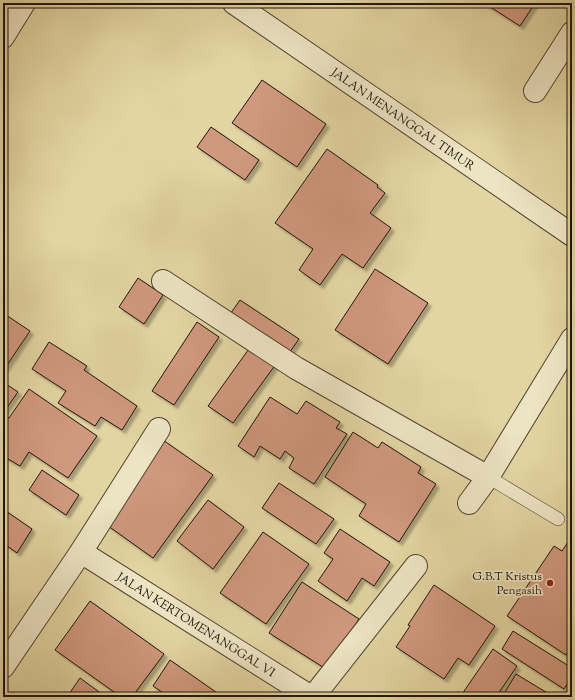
<svg xmlns="http://www.w3.org/2000/svg" width="575" height="700" viewBox="0 0 575 700" font-family="'Sorts Mill Goudy',serif">
  <style>
    .building { fill: #d0987e; stroke: #1f150d; filter: url(#shadow) }
    .lines { fill: none; stroke-linecap: round; stroke-linejoin: round }
    .lane-casing { stroke: #504532; stroke-width: 14 }
    .street-casing { stroke: #504532; stroke-width: 24 }
    .lane { stroke: #ede4c3; stroke-width: 13 }
    .street { stroke: #ede4c3; stroke-width: 22 }
    .poi-dot { fill: #8f2418; stroke: #ede4c3; stroke-width: 1.5 }
    .labels { text-anchor: middle; stroke-width: 3.5; stroke-linejoin: round; paint-order: stroke }
    .street-label { font-size: 12px; fill: #1f150d; stroke: #ede4c3 }
    .poi-label { font-size: 12px; fill: #1f150d; stroke: #ede4c3; text-anchor: end }
  </style>
  <defs>
    <filter id="shadow"><feDropShadow dx="3.5" dy="3.5" stdDeviation="1" flood-color="#0004"/></filter>
  </defs>
  <rect width="100%" height="100%" fill="#e3d5a2"/>
  <filter id="stains"><feTurbulence type="fractalNoise" baseFrequency=".005" numOctaves="4"/><feColorMatrix values="0 0 0 0 .2 0 0 0 0 .09 0 0 0 0 .02 0 0 0 .5 -.17"/></filter>
  <radialGradient id="worn" r=".72"><stop offset=".6" stop-color="#630" stop-opacity="0"/><stop offset="1" stop-color="#630" stop-opacity=".3"/></radialGradient>
  <path class="building" d="M484 3H535L520 26Z
    M262 80 326 124 297 167 232 123Z
    M211 127 259 160 245 180 197 147Z
    M327 149 378 185 377 187 385 193 370 213 391 228 363 268 342 254 320 285 299 270 313 249 275 223Z
    M375 269 428 303 388 364 335 330Z
    M138 278 163 295 144 324 119 307Z
    M240 300 299 339 287 356 228 317Z
    M3 313 30 331 3 371Z
    M197 322 219 337 174 405 152 391Z
    M49 342 87 366 84 370 137 406 122 430 101 417 95 426 58 403 66 391 32 369Z
    M251 346 276 364 233 423 208 406Z
    M3 382 18 392 3 413Z
    M29 389 97 436 68 478 29 452 20 466 3 456V424L7 417 9 418Z
    M270 397 297 414 306 401 340 422 336 428 347 434 314 484 289 468 294 458 285 451 280 459 260 446 254 457 238 446Z
    M353 432 378 448 382 442 421 467 418 473 436 484 399 542 359 516 366 504 325 477Z
    M163 440 213 475 153 558 104 523Z
    M42 470 79 495 66 515 29 490Z
    M279 483 334 519 316 544 262 508Z
    M208 500 244 527 213 569 177 541Z
    M3 509 32 529 17 553 3 543Z
    M340 529 390 562 374 586 362 578 347 601 318 581 333 559 324 553Z
    M263 532 309 564 266 624 220 593Z
    M572 536V645L566 655 507 616 554 546 562 551Z
    M302 582 359 619 326 669 269 633Z
    M434 585 495 626 469 665 458 658 444 679 396 647 410 626 408 625Z
    M90 601 164 654 132 697H121L55 650Z
    M513 631 572 668V676L564 689 502 649Z
    M493 649 517 666 496 697H460Z
    M170 660 223 697H169L153 686Z
    M516 674 554 697H502Z
    M80 678 106 697H67Z"/>
  <g class="lines">
    <g class="lane-casing">
      <path id="lane" d="M488 477 558 519"/>
    </g>
    <g class="street-casing">
      <g id="street">
        <path id="s1" d="M234 3 572 235"/>
        <path d="M3 37 24 3"/>
        <path d="M535 91 572 33"/>
        <path d="M163 281 296 368 488 477"/>
        <path d="M469 503 488 477 572 339"/>
        <path id="s2" d="M81 552 311 697"/>
        <path d="M3 667 81 552 159 429"/>
        <path d="M313 697 416 566"/>
      </g>
    </g>
    <use href="#lane" class="lane"/>
    <use href="#street" class="street"/>
  </g>
  <circle class="poi-dot" cx="550" cy="583" r="4"/>
  <g class="labels">
    <g class="street-label">
      <text dy="4" stroke="none"><textPath href="#s1" startOffset="205">JALAN MENANGGAL TIMUR</textPath></text>
      <text dy="4" stroke="none"><textPath href="#s2" startOffset="136">JALAN KERTOMENANGGAL VI</textPath></text>
    </g>
    <g class="poi-label">
      <text x="542" y="580">G.B.T Kristus<tspan x="542" dy="14">Pengasih</tspan></text>
    </g>
  </g>
  <rect width="575" height="700" fill="none" stroke="#e3d5a2" stroke-width="16"/>
  <rect x="4" y="4" width="567" height="692" fill="none" stroke="#1f150d" stroke-width="2"/>
  <rect x="8" y="8" width="559" height="684" fill="none" stroke="#1f150d"/>
  <rect width="100%" height="100%" filter="url(#stains)"/>
  <rect width="100%" height="100%" fill="url(#worn)"/>
</svg>
